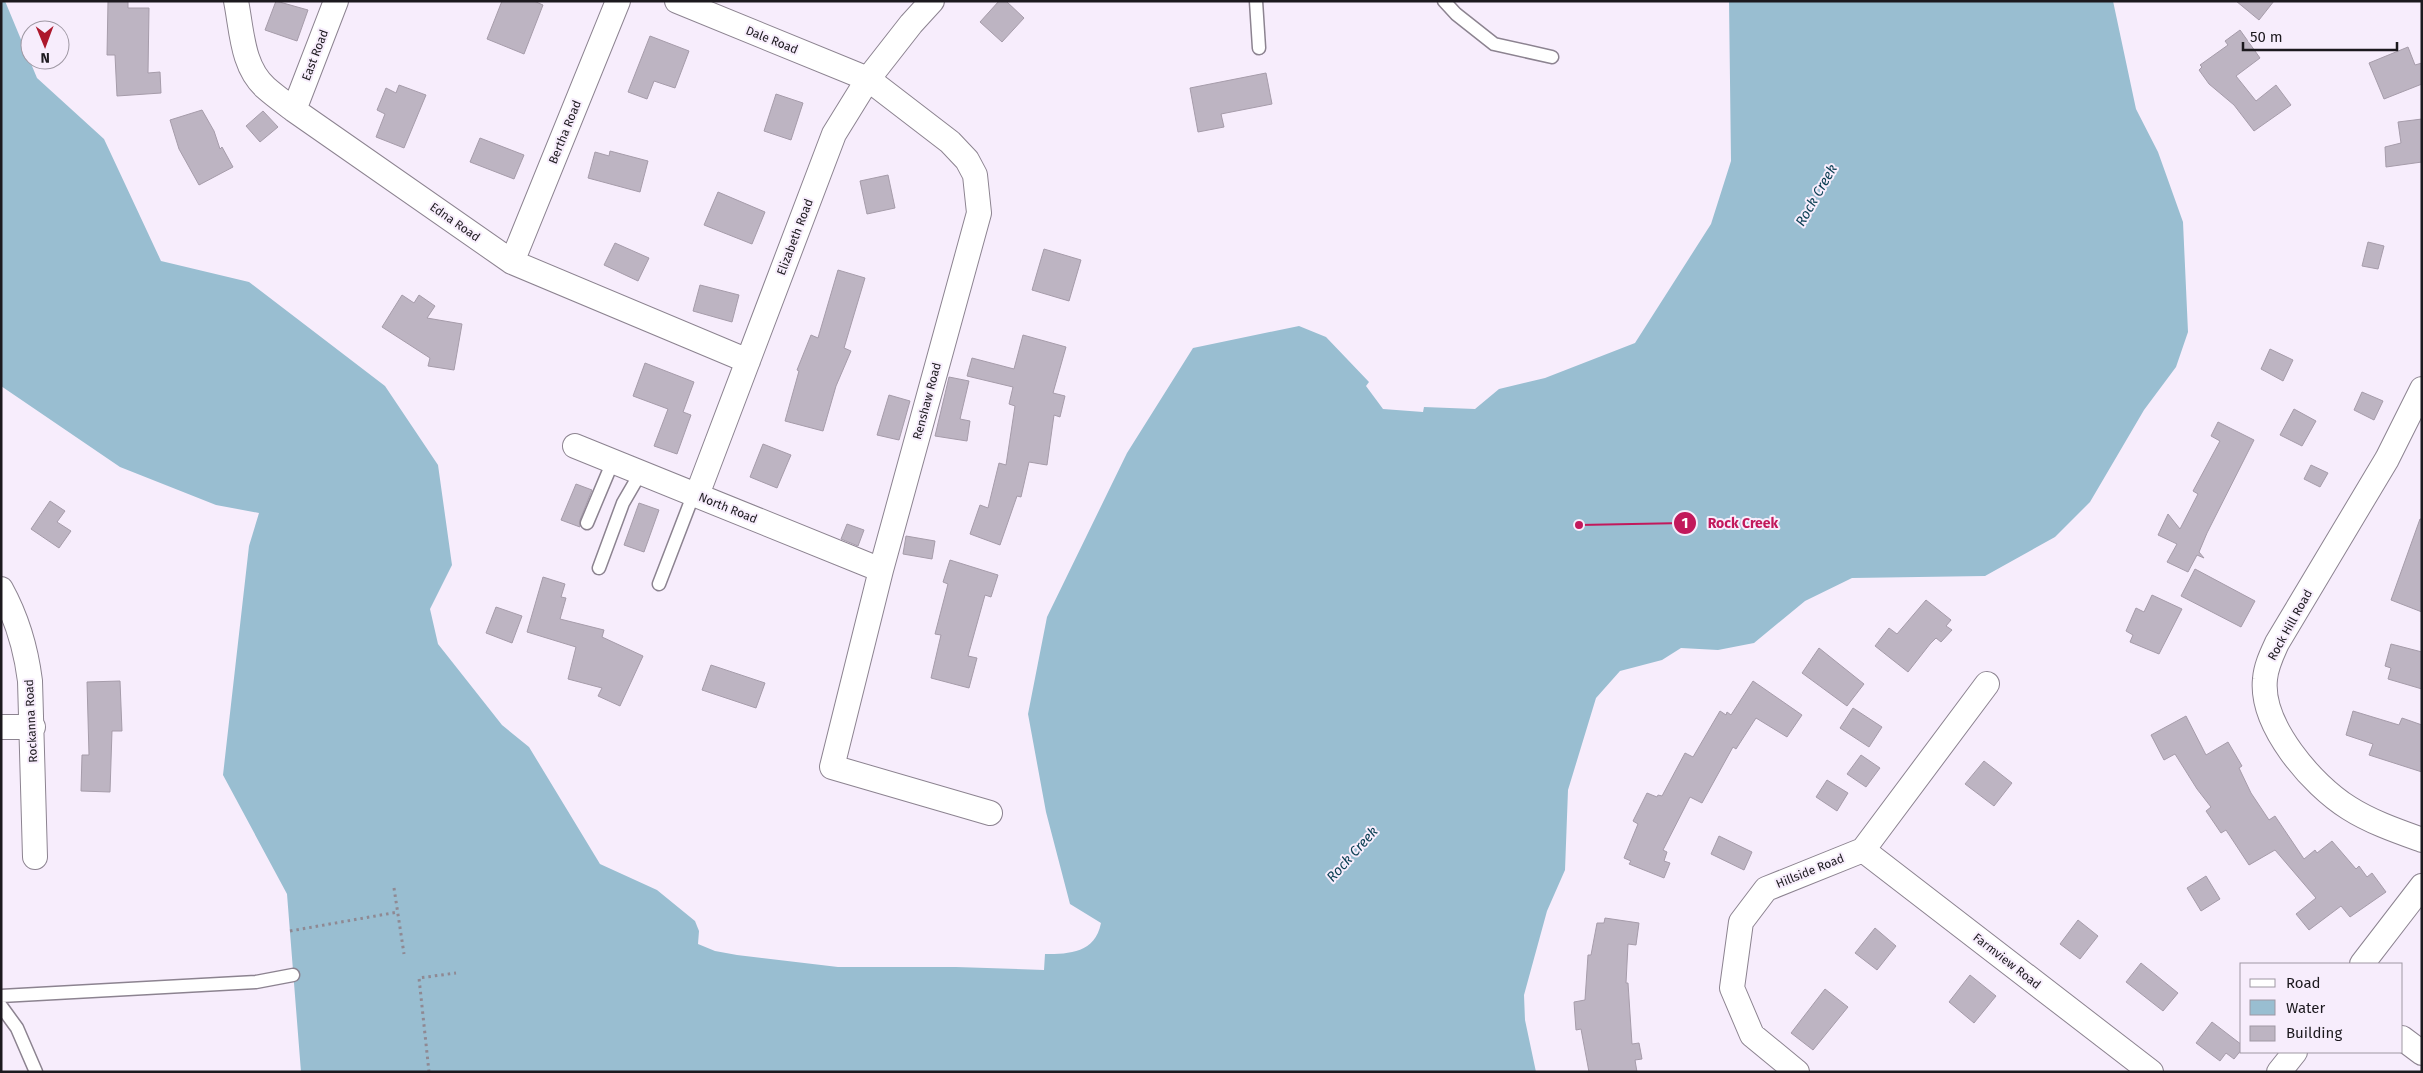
<svg xmlns="http://www.w3.org/2000/svg" width="2423" height="1073" viewBox="0 0 2423 1073" font-family="'Fira Sans',sans-serif">
  <style>
    .water { fill: #99bed1 }
    .building { fill: #bdb4c2; stroke: #a69caa }
    .lines { fill: none; stroke-linecap: round; stroke-linejoin: round }
    .lane-casing { stroke: #8c8390; stroke-width: 15 }
    .street-casing { stroke: #8c8390; stroke-width: 26 }
    .path { stroke: #8f8993; stroke-width: 3; stroke-dasharray: 2.5 4; stroke-linecap: butt }
    .lane { stroke: #fff; stroke-width: 12 }
    .street { stroke: #fff; stroke-width: 24 }
    .labels { text-anchor: middle; stroke-width: 4; stroke-linejoin: round; paint-order: stroke }
    .street-label { font-size: 12px; fill: #1c191e; stroke: #f7edfc }
    .water-label { font-size: 14px; font-style: italic; fill: #0e4155; stroke: #f7edfc }
    .leader { fill: none; stroke: #c2185b; stroke-width: 2 }
    .callout-dot { fill: #c2185b; stroke: #f7edfc; stroke-width: 2 }
    .mark-label { font-size: 15px; text-anchor: middle; font-weight: bold; fill: #fff }
    .callout-label { font-size: 14px; text-anchor: middle; font-weight: bold; fill: #c2185b; stroke: #f7edfc; stroke-width: 4; stroke-linejoin: round; paint-order: stroke }
  </style>
  <rect width="100%" height="100%" fill="#f7edfc"/>
  <path class="water" d="M1 1H5L37 78 104 139 161 261 249 282 385 386 438 465 452 565 430 609 438 644 502 725 529 747 600 864 657 890 695 921 699 931 698 944 715 951 737 955 838 967H956L1044 970 1045 954C1070 954 1095 953 1101 923L1070 904 1046 812 1028 714 1047 617 1127 453 1193 348 1299 326 1326 337 1369 382 1366 386 1383 409 1423 412 1424 407 1475 409 1499 389 1545 378 1635 343 1711 224 1731 161 1729 1H2113L2136 109 2158 152 2183 222 2188 332 2176 367 2144 410 2090 502 2055 537 1985 576 1852 578 1805 601 1754 643 1718 650 1681 648 1662 660 1620 671 1596 698 1568 790 1565 870 1547 911 1524 995 1525 1020 1536 1072H301L287 894 223 775 249 546 259 513 216 505 120 467 1 386Z"/>
  <path class="building" d="M108 1H128V8H149L148 73 160 72 161 93 117 96 115 55H107Z
    M276 1 308 10 297 41 265 30Z
    M502 1H534L543 5 524 54 487 39Z
    M999 1H1006L1024 18 1002 42 980 22Z
    M2236 1H2274L2259 20Z
    M2240 30 2260 58 2236 76 2256 101 2276 85 2291 105 2254 131 2234 105 2209 84 2199 70 2202 67 2200 65 2228 45 2225 41Z
    M650 36 689 51 675 88 654 81 647 99 628 92Z
    M2408 47 2415 65 2422 63V84L2384 99 2369 63Z
    M1266 73 1272 104 1221 114 1224 127 1198 132 1190 88Z
    M399 85 426 95 404 148 376 137 385 114 377 110 386 88 396 93Z
    M776 94 803 103 791 140 764 131Z
    M202 110 214 131 220 149 222 147 233 167 199 185 179 149 170 120Z
    M263 111 278 127 260 142 246 126Z
    M2422 119V162L2386 167 2385 147 2401 143 2398 122Z
    M480 138 524 155 514 179 470 162Z
    M610 151 648 161 640 192 588 178 595 152 609 156Z
    M888 175 895 208 867 214 860 181Z
    M718 192 765 212 752 244 704 225Z
    M2368 242 2384 246 2378 269 2362 266Z
    M615 243 649 258 638 281 604 265Z
    M1044 249 1081 260 1069 301 1032 290Z
    M838 270 865 278 844 348 851 351 836 386 823 431 785 421 799 371 797 370 811 335 818 338Z
    M700 285 739 295 732 322 693 311Z
    M402 295 414 303 419 295 435 306 427 318 462 324 454 370 428 366 430 358 382 327Z
    M1023 335 1066 347 1053 393 1065 396 1060 417 1054 415 1047 465 1029 462 1021 497 1017 496 1000 545 970 534 980 505 988 508 999 463 1006 465 1015 406 1009 404 1013 387 967 376 972 358 1014 369Z
    M2270 349 2293 360 2283 381 2261 369Z
    M645 363 694 382 683 412 691 415 677 454 654 446 668 409 633 396Z
    M949 377 969 381 960 419 970 421 967 441 935 436Z
    M2362 392 2383 401 2374 420 2354 410Z
    M889 395 910 401 899 440 877 435Z
    M2294 409 2316 421 2302 446 2280 435Z
    M2218 422 2254 440 2207 533 2199 552 2204 558 2197 555 2188 572 2167 562 2177 544 2158 535 2168 514 2180 529 2198 494 2193 491 2220 441 2211 436Z
    M763 444 791 455 777 488 750 477Z
    M2311 465 2328 473 2320 487 2304 479Z
    M576 484 592 490 580 520V527L561 520Z
    M50 501 65 511 57 522 71 531 59 548 31 529Z
    M639 503 659 510 644 552 624 545Z
    M2420 519H2422V612L2391 600Z
    M847 524 864 530 858 546 841 539Z
    M906 536 935 541 932 559 903 554Z
    M950 560 998 575 991 597 985 595 968 656 977 658 969 688 931 678 941 635 935 634 948 584 943 582Z
    M2195 569 2255 601 2241 627 2181 596Z
    M543 577 565 584 561 597 566 598 560 619 604 630 602 637 643 656 620 706 598 696 602 688 568 679 576 647 527 632Z
    M2152 595 2182 609 2159 654 2130 642 2133 635 2126 631 2136 608 2144 612Z
    M1926 600 1951 620 1946 626 1952 630 1941 642 1936 638 1930 644 1908 672 1875 646 1889 628 1897 634Z
    M496 607 522 616 512 643 486 633Z
    M2391 644 2422 652V689L2388 679 2391 668 2385 666Z
    M1819 648 1864 684 1847 706 1802 673Z
    M711 665 765 683 756 708 702 690Z
    M120 681 122 731H112L110 792 81 791 82 755H89L87 682Z
    M1753 681 1802 715 1787 737 1756 718 1736 749 1733 747 1702 803 1690 797 1663 850 1667 852 1664 861 1670 863 1664 878 1629 864 1631 861 1624 858 1638 824 1633 821 1647 793 1657 797 1658 795 1662 796 1685 753 1693 757 1720 711 1726 715 1727 712 1731 715Z
    M1853 708 1882 727 1869 747 1840 728Z
    M2353 711 2399 725 2402 718 2422 725V772L2369 755 2373 744 2346 735Z
    M2186 716 2206 755 2228 742 2242 766 2239 768 2251 793 2269 820 2275 816 2304 859 2315 850 2317 853 2332 841 2356 869 2359 866 2367 877 2372 873 2386 892 2350 917 2341 906 2309 930 2296 914 2316 898 2275 850 2249 865 2226 830 2221 833 2206 811 2211 807 2197 789 2175 754 2164 760 2151 735Z
    M1861 755 1880 768 1866 787 1847 774Z
    M1984 761 2012 783 1994 806 1965 784Z
    M1827 780 1848 793 1837 811 1816 797Z
    M1719 836 1752 852 1744 870 1711 854Z
    M2206 876 2220 899 2201 911 2187 888Z
    M1605 918 1639 923 1636 945 1628 944 1626 983H1628L1632 1044 1639 1043 1642 1059 1635 1060 1637 1072H1589L1581 1029 1576 1030 1574 1002 1585 1000 1588 955H1591L1597 923H1604Z
    M2078 920 2098 936 2080 959 2060 944Z
    M1875 928 1896 946 1877 970 1855 953Z
    M2141 963 2178 993 2163 1011 2126 982Z
    M1970 975 1996 996 1974 1023 1949 1002Z
    M1825 989 1848 1007 1813 1050 1791 1033Z
    M2212 1022 2242 1045V1049L2234 1059 2226 1053 2220 1061 2196 1043Z"/>
  <g class="lines">
    <g class="lane-casing">
      <path id="lane" d="M1256 1 1259 48
        M1444 1 1456 14 1494 44 1552 57
        M587 523 613 461
        M599 568 623 503 641 472
        M659 584 694 493
        M1 996 256 982 293 975
        M1 1006 17 1028 36 1072"/>
    </g>
    <g class="street-casing">
      <path id="street" d="M236 1C242 31 242 67 266 88 275 96 285 103 294 110L512 262 748 361
        M677 1 868 79 950 142 967 160 975 175 979 213 881 570 832 767 990 813
        M294 110 336 1
        M512 262 618 1
        M2422 389 2387 459 2277 643C2272 654 2266 666 2265 679 2260 725 2312 785 2349 808 2371 822 2397 831 2422 840
        M575 446 881 570
        M697 495 834 134 868 79 911 24 932 1
        M1 589C17 618 26 649 30 681L35 857
        M1 727H33
        M1863 850 2151 1072
        M2362 964 2422 886
        M2402 1038 2422 1053
        M1797 1072 1752 1035 1732 988 1741 922 1766 889 1863 850 1987 684
        M2279 1072 2295 1052"/>
    </g>
    <path class="path" d="M394 888 404 954
      M290 931 398 912
      M429 1072 419 978 456 973"/>
    <use href="#lane" class="lane"/>
    <use href="#street" class="street"/>
  </g>
  <g class="labels">
    <g class="street-label">
      <text transform="translate(772 40) rotate(22)" y="4">Dale Road</text>
      <text transform="translate(315 55) rotate(-69)" y="4">East Road</text>
      <text transform="translate(565 132) rotate(-68)" y="4">Bertha Road</text>
      <text transform="translate(455 222) rotate(35)" y="4">Edna Road</text>
      <text transform="translate(795 237) rotate(-69)" y="4">Elizabeth Road</text>
      <text transform="translate(927 401) rotate(-75)" y="4">Renshaw Road</text>
      <text transform="translate(728 508) rotate(22)" y="4">North Road</text>
      <text transform="translate(2290 625) rotate(-61)" y="4">Rock Hill Road</text>
      <text transform="translate(31 721) rotate(-93)" y="4">Rockanna Road</text>
      <text transform="translate(1810 871) rotate(-22)" y="4">Hillside Road</text>
      <text transform="translate(2007 961) rotate(38)" y="4">Farmview Road</text>
    </g>
    <g class="water-label">
      <text transform="translate(1816 195) rotate(-60)" y="5">Rock Creek</text>
      <text transform="translate(1352 854) rotate(-48)" y="5">Rock Creek</text>
    </g>
  </g>
  <path class="leader" d="M1579 525L1685 523"/>
  <g class="callout-dot">
    <circle cx="1579" cy="525" r="5"/>
    <circle cx="1685" cy="523" r="12"/>
  </g>
  <g class="mark-label">
    <text x="1685" y="528">1</text>
  </g>
  <g class="callout-label">
    <text x="1743" y="528">Rock Creek</text>
  </g>
  <rect width="2423" height="1073" fill="none" stroke="#1c191e" stroke-width="5"/>
  <rect x="2240" y="963" width="162" height="90" fill="#f7edfc" stroke="#9f98a3"/>
  <rect x="2250" y="979" width="25" height="8" fill="#ffffff" stroke="#9f98a3"/>
  <text x="2286" y="988" font-size="15" fill="#1c191e">Road</text>
  <rect x="2250" y="1000" width="25" height="15" fill="#99bed1" stroke="#9f98a3"/>
  <text x="2286" y="1013" font-size="15" fill="#1c191e">Water</text>
  <rect x="2250" y="1026" width="25" height="15" fill="#bdb4c2" stroke="#9f98a3"/>
  <text x="2286" y="1038" font-size="15" fill="#1c191e">Building</text>
  <g transform="translate(45 45) rotate(179)"><circle r="24" fill="#f7edfc" stroke="#9f98a3"/>
  <path d="M0-4L9 19L0 12L-9 19Z" fill="#ad182c"/>
  <text y="-8" font-size="14" font-weight="bold" text-anchor="middle" fill="#1c191e">N</text>
  </g>
  <path d="M2243 42v8h154v-8" fill="none" stroke="#1c191e" stroke-width="2.5"/>
  <text x="2250" y="42" font-size="15" fill="#1c191e" stroke="#f7edfc" stroke-width="4" paint-order="stroke">50 m</text>
</svg>
